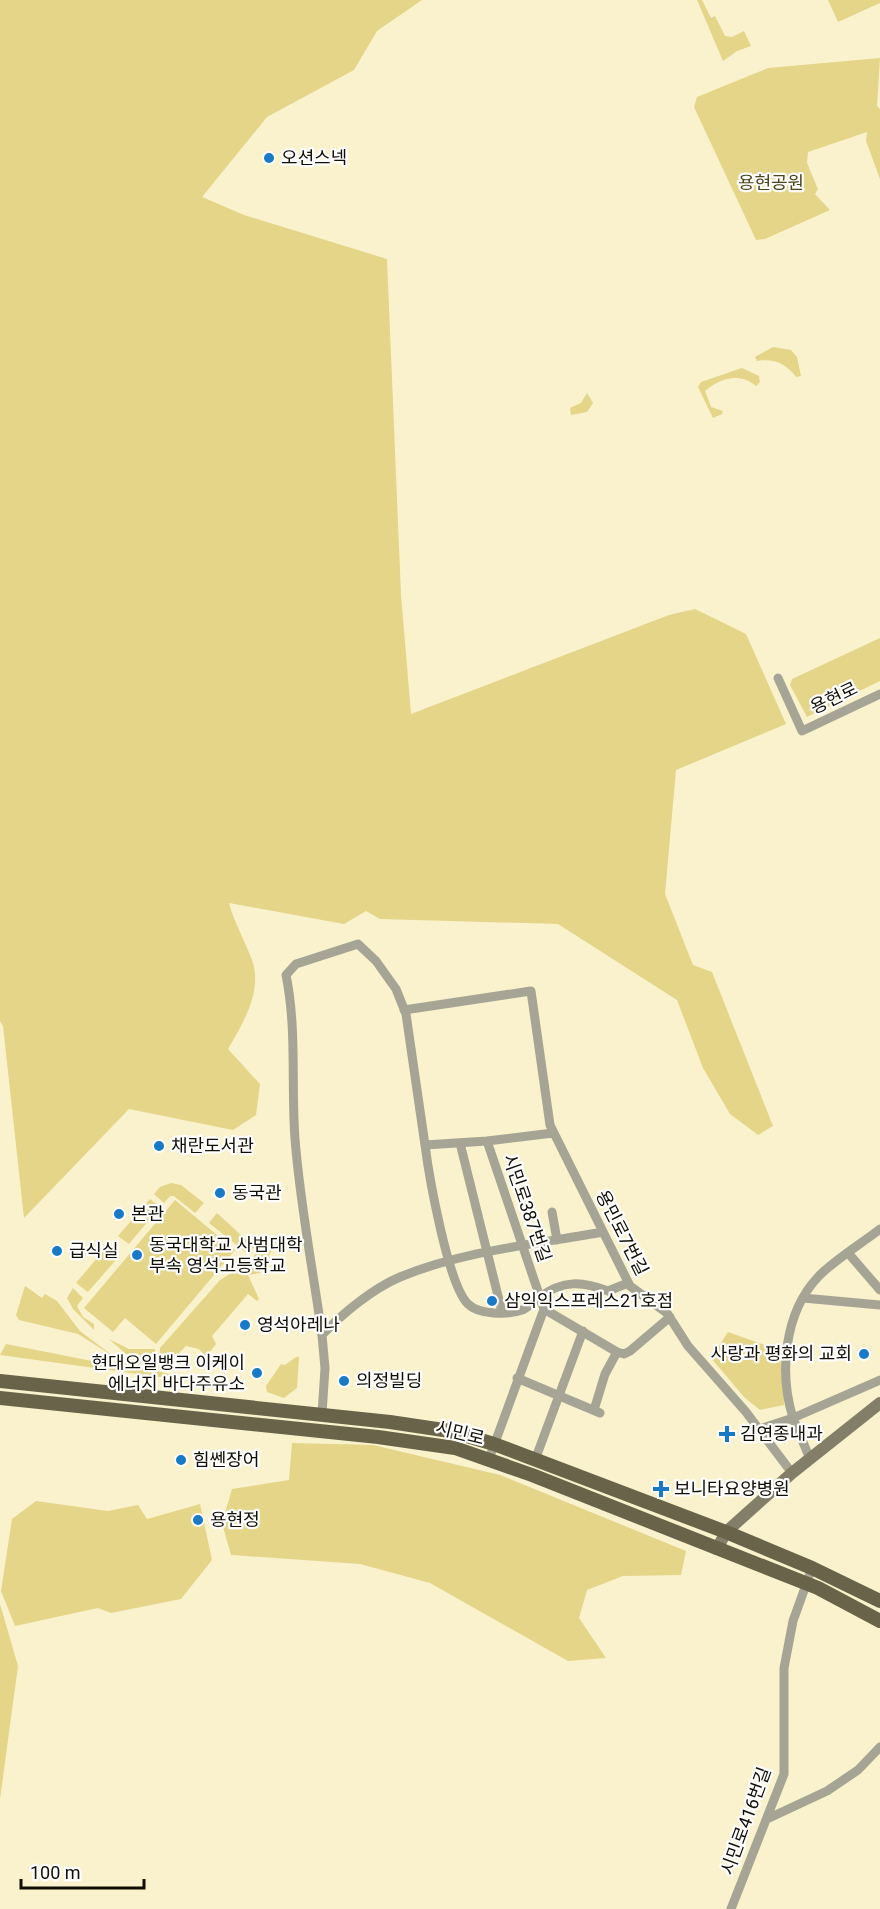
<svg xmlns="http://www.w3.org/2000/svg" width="880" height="1909" viewBox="0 0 880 1909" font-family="Roboto,'Noto Sans KR',sans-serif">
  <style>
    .green { fill: #e4d589 }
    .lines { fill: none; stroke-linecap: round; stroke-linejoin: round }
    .street { stroke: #a6a494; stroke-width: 9 }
    .secondary { stroke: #837e68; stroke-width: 12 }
    .primary { stroke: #696449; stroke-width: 14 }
    .poi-dot { fill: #187ac6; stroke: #fefefe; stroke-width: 2 }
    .labels { text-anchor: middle; stroke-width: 4.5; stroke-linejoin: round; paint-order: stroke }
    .poi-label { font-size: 18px; fill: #110f04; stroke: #fefefe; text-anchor: start }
    .park-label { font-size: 18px; fill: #4d451a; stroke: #fefefe }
    .street-label { font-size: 18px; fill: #110f04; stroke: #fefefe }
  </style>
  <rect width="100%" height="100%" fill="#f9f2cd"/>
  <path class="green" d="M0 0H422L377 31 354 70 267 117 202 197 244 215 387 259 401 595 411 714 669 615 695 609 746 634 786 724 676 770 665 894 693 965 712 972 773 1126 758 1135 730 1114 703 1068 677 1000 558 924 380 919 366 911 344 924 229 903C234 922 245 941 252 960 263 991 243 1023 228 1049L260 1084 256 1115 233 1130 129 1109 24 1218 3 1026 0 1021Z
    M697 0H702L711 18 715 16 725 36 732 37 744 31 751 46 737 51 723 61Z
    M828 0H880V3L838 22Z
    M880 58 877 106 880 109V179L866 141 867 132 808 152 807 163 818 189 815 194 830 210 765 239 756 240 694 107 697 97 768 68Z
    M773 347 791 350 797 357 801 376 796 377C786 363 773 358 757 361L755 357Z
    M742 368 759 376 760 382 756 386C740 372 720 378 705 391L711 407 723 411 722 414 713 418 698 387 701 382Z
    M587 393 593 403 587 412 571 415 570 408 581 403Z
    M880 638V681L807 717 790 685 792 679Z
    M171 1183 181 1185 204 1203 195 1213 174 1196H170L164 1203 154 1194 160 1187Z
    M150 1199 160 1207 129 1244 118 1236Z
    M175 1200 235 1250 156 1344 125 1318 113 1332 84 1308Z
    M217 1213 254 1247 248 1254 209 1223Z
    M277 1240 260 1273 248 1275 259 1299 257 1301 248 1294 212 1336 216 1344 206 1357 199 1349 186 1346 167 1365 159 1363 160 1348 220 1280 248 1263 262 1246 269 1251Z
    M109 1244 119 1252 114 1258 109 1252 107 1254 115 1261 88 1292 76 1283Z
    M25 1286 42 1298 45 1294 57 1301 80 1331 113 1356 78 1334 19 1320 16 1315Z
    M73 1288 83 1298 77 1306 83 1317 94 1324V1330L73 1309 67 1298Z
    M728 1332 782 1351 784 1405 760 1410 744 1397 711 1358Z
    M109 1339 129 1349H155V1362L126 1354Z
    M6 1344 107 1364 120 1363 188 1378 189 1381 0 1355Z
    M296 1357H299L297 1388 284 1398 267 1392 266 1386 281 1364 285 1365Z
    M292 1443 373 1445 500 1475 686 1551 681 1575 623 1576 587 1590 579 1618 606 1658 568 1661 430 1583 360 1564 231 1555 222 1523 232 1489 289 1480Z
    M36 1501 108 1511 138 1505 147 1519 200 1504 212 1560 181 1599 111 1613 98 1608 15 1626 1 1591 12 1519Z
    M0 1604 18 1666 0 1799Z"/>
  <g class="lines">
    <path class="street" d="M778 678 802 731 880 694
      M404 1010 531 991 550 1125 630 1286 667 1313 688 1346 746 1412 792 1473
      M487 1141 553 1133
      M460 1143 502 1312
      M425 1145C429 1176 448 1285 468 1304 479 1315 508 1315 522 1310 528 1308 534 1301 540 1297 563 1280 582 1281 608 1291L628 1283
      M552 1212 557 1240
      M880 1229C861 1244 834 1260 818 1277 784 1313 779 1373 793 1418L880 1380
      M849 1254 880 1290
      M803 1298 880 1305
      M544 1309 617 1352
      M322 1335C313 1270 300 1204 295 1139 291 1084 297 1029 286 975L296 964 358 944 376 961 396 989 406 1014 425 1145 487 1141 544 1309 489 1459
      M517 1378 600 1413
      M594 1410 605 1374 617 1352 624 1354 630 1351 670 1317
      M322 1414 325 1368 322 1335C342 1314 372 1289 400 1277 463 1251 536 1244 603 1232
      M760 1429 793 1418 810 1459
      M535 1460 583 1331
      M767 1819 827 1791 858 1770 880 1747
      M731 1909 784 1774V1668L793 1621 812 1568"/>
    <path class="secondary" d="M717 1549 726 1532 792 1473 880 1403"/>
    <path class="primary" d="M0 1381 390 1422 450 1431 494 1444 726 1532 812 1568 880 1601
      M0 1398 378 1437 455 1448 532 1475 818 1588 880 1621"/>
  </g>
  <g class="poi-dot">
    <circle cx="269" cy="158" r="6"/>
    <circle cx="159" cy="1146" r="6"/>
    <circle cx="220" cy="1193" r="6"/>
    <circle cx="119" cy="1214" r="6"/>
    <circle cx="57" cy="1251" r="6"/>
    <circle cx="137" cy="1255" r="6"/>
    <circle cx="492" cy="1301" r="6"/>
    <circle cx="245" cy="1325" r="6"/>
    <circle cx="864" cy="1354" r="6"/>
    <circle cx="257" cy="1373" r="6"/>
    <circle cx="344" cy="1381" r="6"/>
    <path d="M724 1425h6v6h6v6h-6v6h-6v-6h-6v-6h6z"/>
    <circle cx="181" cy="1460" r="6"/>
    <path d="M658 1480h6v6h6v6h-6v6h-6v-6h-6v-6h6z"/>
    <circle cx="198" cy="1520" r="6"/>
  </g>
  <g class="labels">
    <g class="poi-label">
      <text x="281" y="164">오션스넥</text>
      <text x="171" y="1152">채란도서관</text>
      <text x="232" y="1199">동국관</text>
      <text x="131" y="1220">본관</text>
      <text x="149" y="1251">동국대학교 사범대학<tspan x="149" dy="21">부속 영석고등학교</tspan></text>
      <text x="69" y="1257">급식실</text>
      <text x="504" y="1307">삼익익스프레스21호점</text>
      <text x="257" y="1331">영석아레나</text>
      <text x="852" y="1360" text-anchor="end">사랑과 평화의 교회</text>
      <text x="245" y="1369" text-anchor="end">현대오일뱅크 이케이<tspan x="245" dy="21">에너지 바다주유소</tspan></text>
      <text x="356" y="1387">의정빌딩</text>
      <text x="740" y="1440">김연종내과</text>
      <text x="193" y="1466">힘쎈장어</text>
      <text x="674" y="1495">보니타요양병원</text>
      <text x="210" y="1526">용현정</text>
    </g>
    <g class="park-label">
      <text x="771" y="189">용현공원</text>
    </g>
    <g class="street-label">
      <text transform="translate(834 698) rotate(-26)" y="6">용현로</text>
      <text transform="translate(527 1208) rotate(71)" y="6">시민로387번길</text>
      <text transform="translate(622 1233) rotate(63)" y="6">용민로7번길</text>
      <text transform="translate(460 1433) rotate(14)" y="6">시민로</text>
      <text transform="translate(746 1821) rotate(-70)" y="6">시민로416번길</text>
    </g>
  </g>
  <path d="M21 1879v9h123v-9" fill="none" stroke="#110f04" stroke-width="3"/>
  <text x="30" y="1879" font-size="18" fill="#110f04" stroke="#fefefe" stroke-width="4.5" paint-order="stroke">100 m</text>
</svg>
